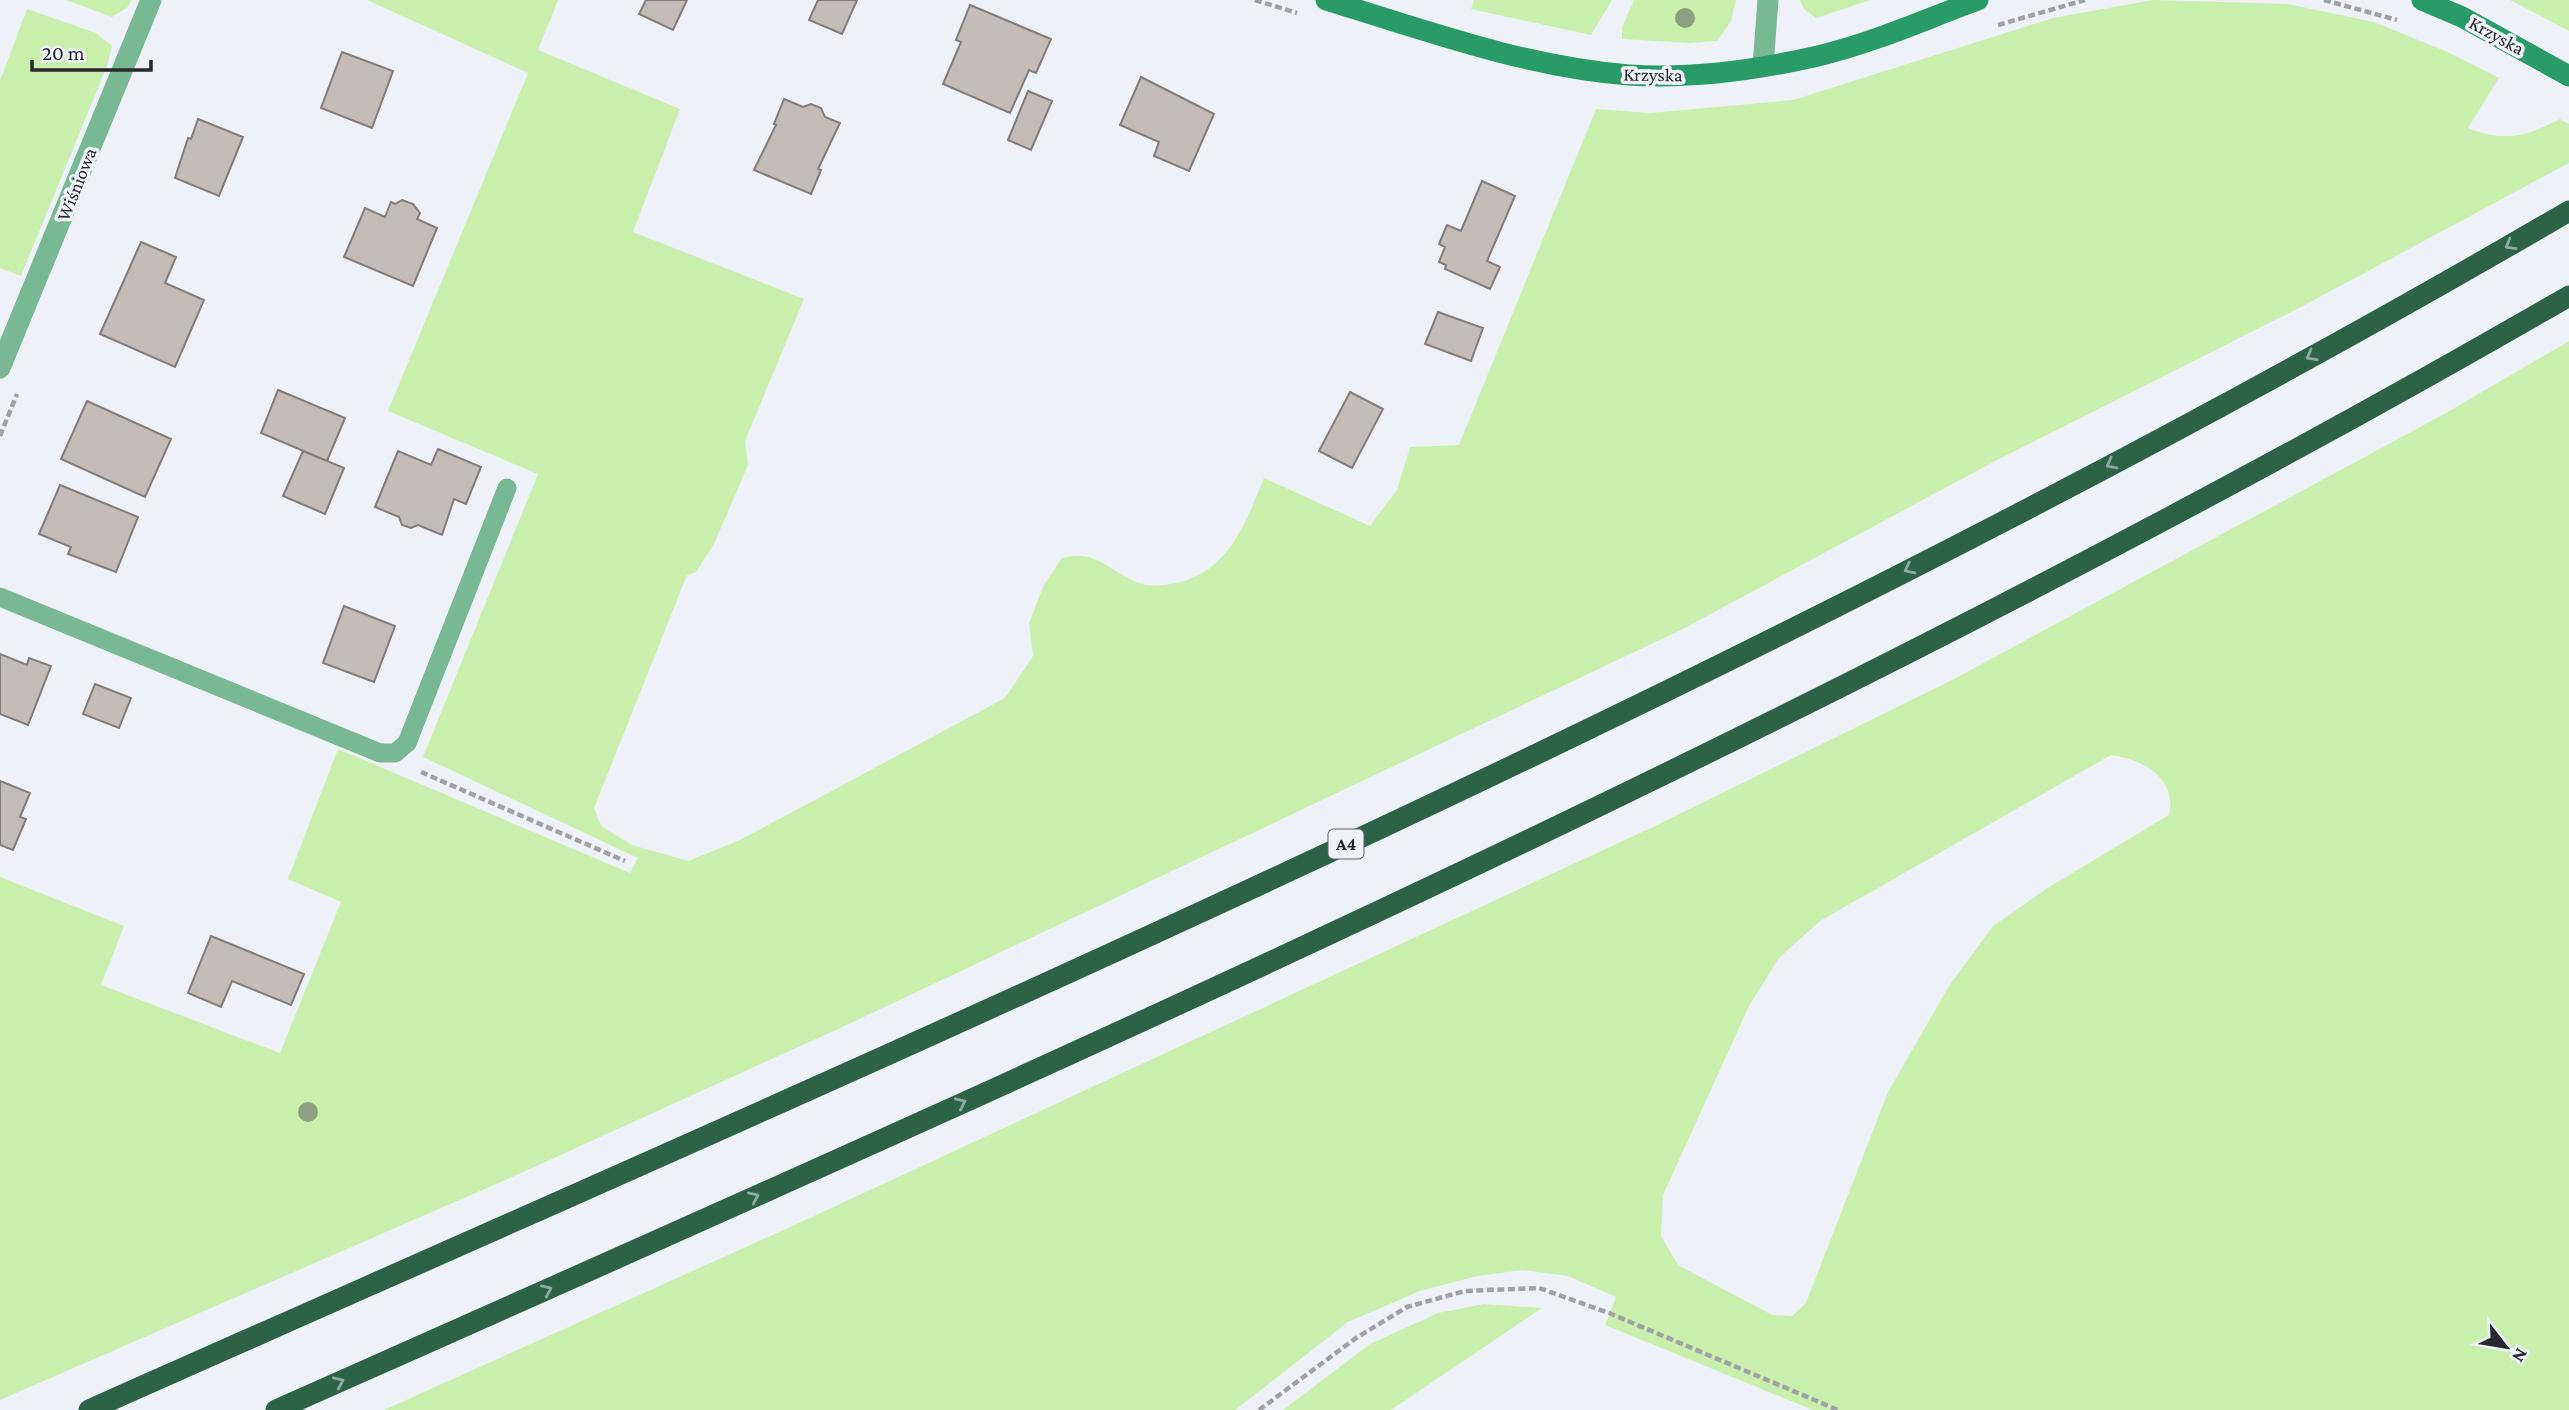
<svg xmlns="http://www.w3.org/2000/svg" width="2569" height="1410" viewBox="0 0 2569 1410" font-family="'Crimson Pro',serif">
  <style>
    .green { fill: #c8f0ac; fill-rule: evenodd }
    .building { fill: #c3bcb8; stroke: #837c78; stroke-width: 2 }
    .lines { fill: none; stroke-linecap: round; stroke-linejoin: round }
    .path { stroke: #9fa1a6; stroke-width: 4.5; stroke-dasharray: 7 3.5; stroke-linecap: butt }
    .lane { stroke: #78b994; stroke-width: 19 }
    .street { stroke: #78b994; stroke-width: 21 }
    .secondary { stroke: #289b67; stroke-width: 21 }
    .highway { stroke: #2c6347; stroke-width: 21 }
    .tree { fill: #8ea082 }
    .oneway { stroke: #8eaaa0 }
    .labels { text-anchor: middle; stroke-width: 7; stroke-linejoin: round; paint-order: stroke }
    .shield { fill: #eff1f8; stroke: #646569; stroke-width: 2 }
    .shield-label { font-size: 18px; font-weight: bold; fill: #28292c }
    .street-label { font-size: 19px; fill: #28292c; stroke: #eff1f8 }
  </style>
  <rect width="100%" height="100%" fill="#eff1f8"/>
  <path class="green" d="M66 0H131L128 7 112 17Z
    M367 0H558L538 50 680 109 633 232 804 299 745 441 748 465 714 544 696 572 687 575 594 808 601 826 632 845 688 861 740 840 1005 698 1033 656 1029 623 1044 585 1062 558C1093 550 1104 566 1130 579 1146 588 1159 586 1176 583 1229 572 1246 522 1264 478L1370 526 1397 490 1410 447 1459 445 1596 109 1650 113 1793 100 2053 18 2153 0 2288 4 2374 22 2445 51 2499 78 2468 128C2506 143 2526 136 2560 119L2569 124V163L2301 307 1997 460 1681 630 849 1024 510 1178 0 1400V877L124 926 101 985 280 1053 341 902 288 879 338 749 630 873 638 858 423 757 538 474 388 411 528 73Z
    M1474 0H1612L1591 35 1471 9Z
    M1634 0H1736L1731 21 1717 41 1689 43 1622 39V27Z
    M1800 0H1870L1816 18 1804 9Z
    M2510 0H2569V31Z
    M27 9 96 33 112 46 107 66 21 276 0 268V81Z
    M2569 341V1410H1813L1605 1325 1616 1297 1568 1276 1523 1270 1477 1276 1420 1291 1348 1322 1235 1410H384L788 1228 1653 827 1952 680 2446 413ZM2111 755C2142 759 2178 778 2169 815L2046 889 1993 926 1949 986 1888 1092 1806 1303 1792 1316 1772 1315 1678 1265 1661 1236 1663 1195 1749 1006 1779 958 1820 921Z
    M1484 1304 1542 1308 1391 1410H1283L1370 1344 1438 1313Z"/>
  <path class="building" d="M646 0H687L673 30 639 14Z
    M818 0H857L842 34 809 20Z
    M970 5 1051 39 1036 73 1029 70 1010 113 943 84 961 42 956 40Z
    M342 52 393 71 372 128 321 108Z
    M1141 77 1214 114 1189 171 1154 156 1159 142 1120 125Z
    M1028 91 1052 101 1031 150 1008 140Z
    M784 99 803 107 811 104 821 108 825 117 840 123 818 169 821 170 811 194 754 170 776 125 774 124Z
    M198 119 243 137 219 196 175 178 188 138 191 139Z
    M1482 181 1515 196 1487 261 1500 267 1490 289 1445 269 1446 265 1439 262 1445 247 1439 244 1447 225 1461 231Z
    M402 200 413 204 420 213 417 219 437 228 413 286 344 257 365 208 385 217 391 202 395 204Z
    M141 242 176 257 165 283 204 300 175 367 100 334Z
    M1438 312 1483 328 1471 361 1425 344Z
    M278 390 345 418 327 461 261 433Z
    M1350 392 1383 409 1352 468 1319 451Z
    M87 401 171 439 145 497 61 459Z
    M438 449 481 467 466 504 454 499 442 535 418 525 411 528 402 525 399 517 375 507 398 451 431 465Z
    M303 451 344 468 325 514 283 496Z
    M60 485 138 517 116 572 68 554 71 547 39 534Z
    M344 606 395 626 374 682 323 663Z
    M0 654 27 665 29 658 51 666 28 725 0 714Z
    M95 684 131 698 119 728 83 714Z
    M0 781 30 793 20 817 26 819 13 850 0 845Z
    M211 936 304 974 291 1005 232 981 221 1007 188 993Z"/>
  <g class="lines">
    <path class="path" d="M1255 0 1297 13
      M2324 0 2397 20
      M1998 25 2085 0
      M0 436 17 394
      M421 772 625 861
      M1259 1410 1356 1338 1407 1307 1465 1291 1539 1288 1609 1313 1838 1410"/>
    <path class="lane" d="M0 597 380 753H395L407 743 507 488"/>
    <path class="street" d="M1763 66 1768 0
      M0 368 151 0"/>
    <path class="secondary" d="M1326 0C1425 30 1525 67 1629 75 1692 79 1757 70 1818 56 1873 43 1926 19 1978 0
      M2422 0 2462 17 2569 76"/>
    <path class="highway" d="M89 1410C927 1037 1776 675 2569 211
      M276 1410C1052 1065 1833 722 2569 296"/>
  </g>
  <g class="tree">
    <circle cx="1685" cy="18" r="10"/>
    <circle cx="308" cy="1112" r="10"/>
  </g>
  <defs><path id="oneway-chevron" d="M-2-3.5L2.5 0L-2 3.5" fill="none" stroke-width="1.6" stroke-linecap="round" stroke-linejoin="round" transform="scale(1.75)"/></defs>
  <g class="oneway">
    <use href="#oneway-chevron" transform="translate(2510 245) rotate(150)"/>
    <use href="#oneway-chevron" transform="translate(2311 356) rotate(151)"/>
    <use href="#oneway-chevron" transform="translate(2111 464) rotate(152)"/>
    <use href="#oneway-chevron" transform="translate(1909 569) rotate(153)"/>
    <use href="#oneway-chevron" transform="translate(961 1103) rotate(-25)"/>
    <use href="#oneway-chevron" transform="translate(754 1197) rotate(-24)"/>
    <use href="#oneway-chevron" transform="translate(547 1290) rotate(-24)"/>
    <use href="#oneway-chevron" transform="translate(339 1382) rotate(-24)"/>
  </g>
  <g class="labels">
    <rect class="shield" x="1328.5" y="829.5" width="35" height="29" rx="5"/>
    <g class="shield-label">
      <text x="1346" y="850">A4</text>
    </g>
    <g class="street-label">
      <text transform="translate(2497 35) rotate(29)" y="7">Krzyska</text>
      <text transform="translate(1653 74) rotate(1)" y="7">Krzyska</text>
      <text transform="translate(76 184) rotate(-68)" y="7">Wiśniowa</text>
    </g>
  </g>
  <g transform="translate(2506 1347) rotate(121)" stroke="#eff1f8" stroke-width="5" paint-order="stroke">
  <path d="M0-5L12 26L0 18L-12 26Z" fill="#28292c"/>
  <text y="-10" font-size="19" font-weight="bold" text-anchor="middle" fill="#28292c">N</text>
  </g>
  <path d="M32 60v10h119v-10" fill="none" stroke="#28292c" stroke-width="3.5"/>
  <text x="42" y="60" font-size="21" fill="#28292c" stroke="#eff1f8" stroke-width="5" paint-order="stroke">20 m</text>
</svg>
